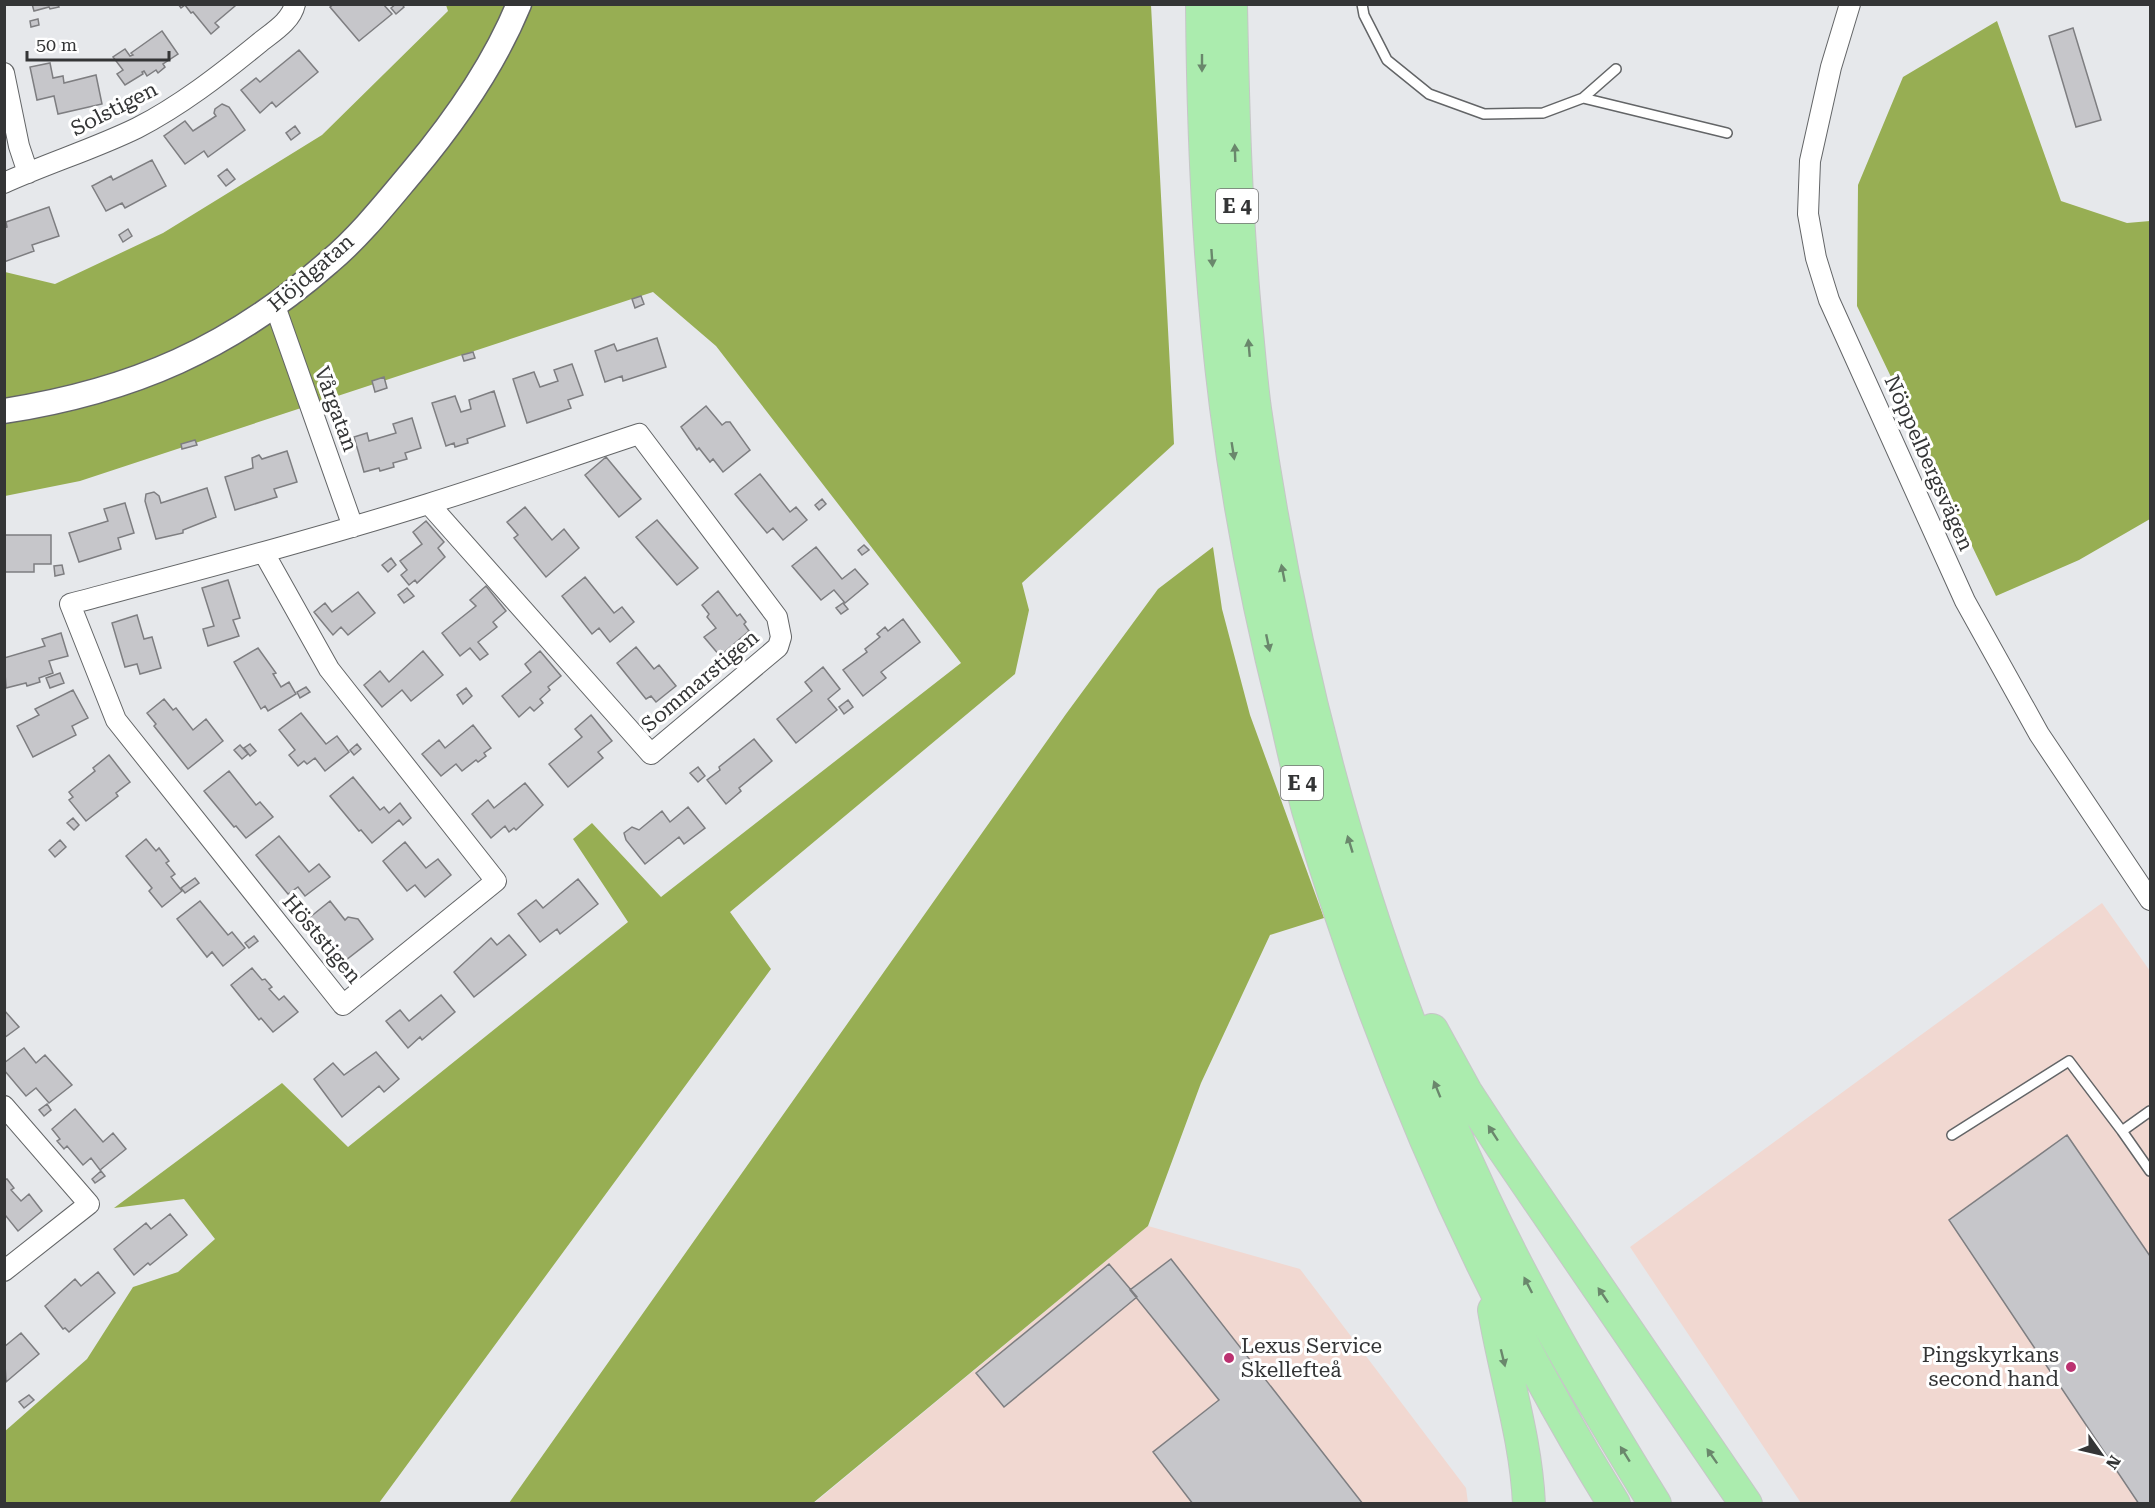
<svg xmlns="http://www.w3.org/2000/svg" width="2155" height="1508" font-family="'Roboto Serif',serif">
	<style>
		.commercial { fill: #f1d8d1 }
		.forest { fill: #97ae53 }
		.building { fill: #c6c6ca; stroke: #7e7e81; stroke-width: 1.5 }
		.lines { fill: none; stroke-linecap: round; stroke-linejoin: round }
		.service-casing { stroke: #636567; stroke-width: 12 }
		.minor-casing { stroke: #636567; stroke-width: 22 }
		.tertiary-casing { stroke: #636567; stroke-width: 27 }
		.trunk-casing { stroke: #c6c6c7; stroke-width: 34 }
		.service { stroke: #fff; stroke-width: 9 }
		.minor { stroke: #fff; stroke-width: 20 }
		.tertiary { stroke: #fff; stroke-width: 24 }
		.trunk { stroke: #abecae; stroke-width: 32 }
		.oneway { fill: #6a876c }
		.poi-dot { fill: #bb3271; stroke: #fff; stroke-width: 2 }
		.labels { text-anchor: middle; stroke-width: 6; stroke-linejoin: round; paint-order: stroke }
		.shield { fill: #fff; stroke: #717272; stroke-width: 1.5 }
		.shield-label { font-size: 20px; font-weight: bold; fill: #343536 }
		.street-label { font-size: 21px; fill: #343536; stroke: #fff }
		.poi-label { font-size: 21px; fill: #343536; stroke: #fff; text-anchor: start }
	</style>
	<rect width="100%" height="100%" fill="#e6e8eb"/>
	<path class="commercial" d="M 2102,903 L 2150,971 L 2150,1503 L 1801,1503 L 1630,1247 Z
		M 1148,1226 L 1300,1269 L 1466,1488 L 1468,1503 L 813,1504 Z"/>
	<path class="forest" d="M 446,5 L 1151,5 L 1174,444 L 1022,583 L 1029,610 L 1015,674 L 730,912 L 771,969 L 379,1503 L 5,1503 L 4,1432 L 87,1359 L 133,1287 L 178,1272 L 215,1239 L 184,1199 L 114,1208 L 282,1083 L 348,1147 L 628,922 L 573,839 L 592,823 L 661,897 L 961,663 L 716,346 L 653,292 L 80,481 L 5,496 L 5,272 L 55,284 L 163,233 L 322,135 L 448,11 Z
		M 1997,21 L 2061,201 L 2127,223 L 2150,221 L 2150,519 L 2079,560 L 1996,596 L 1857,306 L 1858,185 L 1903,77 Z
		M 1213,547 L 1222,609 L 1250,715 L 1324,918 L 1270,935 L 1201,1083 L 1148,1226 L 813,1503 L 509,1503 L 1066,714 L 1158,589 Z"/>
	<path class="building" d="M 32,4 L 60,4 L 58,5 L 59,7 L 50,9 L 49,7 L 34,11 Z
		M 178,4 L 233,4 L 235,6 L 215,23 L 219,27 L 211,34 L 193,12 L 191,13 L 185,5 L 181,8 Z
		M 334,4 L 383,4 L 392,14 L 359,41 L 330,7 Z
		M 396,4 L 402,4 L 404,7 L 396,14 L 391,8 Z
		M 38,19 L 39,25 L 31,27 L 30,21 Z
		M 2073,28 L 2101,120 L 2076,127 L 2049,36 Z
		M 162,31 L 178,54 L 163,64 L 165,67 L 158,73 L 156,70 L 147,76 L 144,71 L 142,72 L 143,74 L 125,85 L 117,74 L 123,70 L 113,57 L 125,49 L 130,56 L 133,55 L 131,53 Z
		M 299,50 L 318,72 L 276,107 L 272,102 L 260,113 L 241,90 L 256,78 L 260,82 Z
		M 50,63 L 53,78 L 63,76 L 64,83 L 96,75 L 102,104 L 58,114 L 54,96 L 37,100 L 30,67 Z
		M 222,104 L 229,107 L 245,130 L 208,157 L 204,151 L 185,164 L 164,136 L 185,121 L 193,131 L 216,116 L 214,113 L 215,109 Z
		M 295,126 L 300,133 L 291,140 L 286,133 Z
		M 152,160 L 166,186 L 125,208 L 122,203 L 106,211 L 92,186 L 111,176 L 113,180 Z
		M 227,169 L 235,179 L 226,186 L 218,176 Z
		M 49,207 L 59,236 L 32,245 L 34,251 L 4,262 L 4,228 L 7,227 L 6,222 Z
		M 128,229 L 132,236 L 123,242 L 119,235 Z
		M 641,296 L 644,304 L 635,308 L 632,299 Z
		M 657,338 L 666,367 L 623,381 L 622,376 L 605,382 L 595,351 L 614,344 L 617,351 Z
		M 473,352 L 475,358 L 464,361 L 462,355 Z
		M 572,364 L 583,395 L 568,400 L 571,408 L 527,423 L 513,379 L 534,372 L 540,387 L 558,381 L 554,370 Z
		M 384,377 L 387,388 L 375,392 L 372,381 Z
		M 494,391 L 505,426 L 467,439 L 468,443 L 455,447 L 454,443 L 446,446 L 432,403 L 455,396 L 461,412 L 471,409 L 469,400 Z
		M 706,406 L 722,425 L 726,422 L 730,422 L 750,450 L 723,472 L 713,459 L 710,462 L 699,448 L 697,450 L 681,427 Z
		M 412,418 L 421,448 L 405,453 L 407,459 L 393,463 L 394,467 L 380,471 L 379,468 L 364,472 L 354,437 L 367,433 L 369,441 L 396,433 L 393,424 Z
		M 195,440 L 197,445 L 182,449 L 181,444 Z
		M 287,451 L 297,482 L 274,489 L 277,497 L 235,510 L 225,477 L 253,468 L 252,458 L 259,455 L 262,459 Z
		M 606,457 L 641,499 L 619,517 L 585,475 Z
		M 760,474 L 790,512 L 796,507 L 807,520 L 783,540 L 773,528 L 767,533 L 735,494 Z
		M 207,488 L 216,517 L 183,530 L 183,533 L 156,539 L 145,501 L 146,494 L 154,492 L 159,496 L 161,503 Z
		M 822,499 L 826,504 L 819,510 L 815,505 Z
		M 125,503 L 134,533 L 118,538 L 121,549 L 79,562 L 69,533 L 108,521 L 104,509 Z
		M 525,507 L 552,540 L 564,529 L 579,548 L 546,577 L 514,538 L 518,535 L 507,522 Z
		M 657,520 L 698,568 L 677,585 L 636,537 Z
		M 426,521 L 444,542 L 438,548 L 445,557 L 417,583 L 415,580 L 409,585 L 401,575 L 407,570 L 400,561 L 422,544 L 413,532 Z
		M 4,535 L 51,535 L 51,564 L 34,564 L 34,572 L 4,572 Z
		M 864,545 L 869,550 L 862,555 L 858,550 Z
		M 816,547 L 842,579 L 855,569 L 868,584 L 845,603 L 834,590 L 821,600 L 792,566 Z
		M 391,558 L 396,565 L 388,572 L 382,565 Z
		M 62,565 L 64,574 L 55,576 L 54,566 Z
		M 585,577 L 614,613 L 622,607 L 634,622 L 610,642 L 599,628 L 592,634 L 562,596 Z
		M 228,580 L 240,618 L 233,620 L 239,636 L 208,646 L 203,629 L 214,626 L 202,588 Z
		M 486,586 L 506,611 L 493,622 L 497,627 L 478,642 L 488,654 L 480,660 L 470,648 L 460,656 L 442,633 L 476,606 L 470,600 Z
		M 407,588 L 414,596 L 404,603 L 398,595 Z
		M 718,591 L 737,616 L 740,614 L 746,622 L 744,624 L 749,631 L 720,656 L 704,637 L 716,628 L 707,617 L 709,614 L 702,605 Z
		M 358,592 L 375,613 L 348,635 L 341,627 L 333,635 L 314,612 L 325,603 L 332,612 Z
		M 843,603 L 848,609 L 841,614 L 836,608 Z
		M 137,615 L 144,639 L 152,637 L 161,668 L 140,674 L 137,664 L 125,667 L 112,623 Z
		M 903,619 L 920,642 L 881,672 L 886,678 L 863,696 L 843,670 L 867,652 L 865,649 L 880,637 L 877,634 L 885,627 L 888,631 Z
		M 61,633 L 68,656 L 49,661 L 53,673 L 39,678 L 40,682 L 27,686 L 26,683 L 6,688 L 4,658 L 45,646 L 42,639 Z
		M 636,647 L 654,669 L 659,665 L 676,686 L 656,702 L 651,696 L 646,699 L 617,663 Z
		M 258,648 L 276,673 L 273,674 L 281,687 L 289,682 L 296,694 L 268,711 L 265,706 L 261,709 L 234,662 Z
		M 423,651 L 443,675 L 411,701 L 402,690 L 382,707 L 364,685 L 380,671 L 389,682 Z
		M 540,651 L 561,676 L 548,687 L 550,690 L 540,699 L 543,703 L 534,711 L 530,707 L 519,717 L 502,696 L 531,672 L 525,664 Z
		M 823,667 L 840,689 L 828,699 L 837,710 L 796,743 L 777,719 L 812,691 L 805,682 Z
		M 60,673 L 64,683 L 50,688 L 46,678 Z
		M 306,687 L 310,692 L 300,698 L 297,692 Z
		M 466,688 L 472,696 L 463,704 L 457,695 Z
		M 73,690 L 88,718 L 72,726 L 76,735 L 33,757 L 17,726 L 39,715 L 35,709 Z
		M 164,699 L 173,710 L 176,708 L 193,730 L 206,719 L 223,741 L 188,769 L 154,726 L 156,724 L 147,713 Z
		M 848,700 L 853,707 L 844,714 L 839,707 Z
		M 301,713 L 326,744 L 337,736 L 349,752 L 325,771 L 315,758 L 307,764 L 304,761 L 298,766 L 289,755 L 295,750 L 279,730 Z
		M 591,715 L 612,741 L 598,752 L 603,758 L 568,787 L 549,764 L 582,737 L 575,729 Z
		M 473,725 L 491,748 L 484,753 L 486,756 L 478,762 L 476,760 L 462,771 L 456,764 L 441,776 L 422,754 L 439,740 L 445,748 Z
		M 754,739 L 772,761 L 739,788 L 741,791 L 726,804 L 707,780 L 720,770 L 719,767 Z
		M 250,744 L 256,751 L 250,756 L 244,748 Z
		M 357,744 L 361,749 L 354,755 L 350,750 Z
		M 240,745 L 248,754 L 242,759 L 234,750 Z
		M 109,755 L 130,782 L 116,793 L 118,796 L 86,821 L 69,800 L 73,797 L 69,792 L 95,771 L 93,768 Z
		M 698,767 L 705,776 L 698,782 L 690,773 Z
		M 229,771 L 256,805 L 260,802 L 273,817 L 246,838 L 236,826 L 234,827 L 204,791 Z
		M 353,777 L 380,810 L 384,807 L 389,813 L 400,803 L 411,818 L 403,825 L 399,820 L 372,843 L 361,830 L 359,831 L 330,796 Z
		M 525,783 L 543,805 L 516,830 L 514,828 L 509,832 L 505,826 L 491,838 L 472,814 L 488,800 L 494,808 Z
		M 688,807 L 705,828 L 684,844 L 679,837 L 645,864 L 626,840 L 624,833 L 632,827 L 639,830 L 662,811 L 670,822 Z
		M 73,818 L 79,825 L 74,830 L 67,823 Z
		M 279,836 L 309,872 L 319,864 L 330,877 L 305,896 L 298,887 L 288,894 L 256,855 Z
		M 146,839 L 156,851 L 159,848 L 169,861 L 166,863 L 175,874 L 171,877 L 182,891 L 162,907 L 149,891 L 152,888 L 126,856 Z
		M 60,840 L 66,847 L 55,857 L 49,850 Z
		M 405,842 L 426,868 L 438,859 L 451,875 L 425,897 L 415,885 L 407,891 L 383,861 Z
		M 195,878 L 199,883 L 185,893 L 181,888 Z
		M 578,879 L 598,904 L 560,934 L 557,929 L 540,942 L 518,914 L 536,900 L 543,908 Z
		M 200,901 L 228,935 L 232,932 L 245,948 L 223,966 L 212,952 L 207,957 L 177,919 Z
		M 330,901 L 345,920 L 348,917 L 358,919 L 373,939 L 346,960 L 309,918 Z
		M 509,935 L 526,955 L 474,997 L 454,972 L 491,938 L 497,945 Z
		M 254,936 L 258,941 L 249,948 L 245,943 Z
		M 252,968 L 262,980 L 265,979 L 272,987 L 269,989 L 279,1000 L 284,996 L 298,1012 L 273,1032 L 261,1018 L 259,1020 L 231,985 Z
		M 441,995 L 455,1012 L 422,1040 L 420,1037 L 408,1048 L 386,1021 L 400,1010 L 409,1021 Z
		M 4,1010 L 19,1027 L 4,1038 Z
		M 24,1048 L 36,1063 L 45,1055 L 72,1085 L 49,1103 L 36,1088 L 26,1096 L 4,1070 L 4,1063 Z
		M 376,1052 L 399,1079 L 384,1092 L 379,1086 L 342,1117 L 314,1079 L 333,1063 L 344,1075 Z
		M 47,1104 L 51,1110 L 44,1116 L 39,1110 Z
		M 75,1109 L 103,1142 L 113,1133 L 126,1149 L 100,1170 L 91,1158 L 83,1165 L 67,1146 L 64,1149 L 57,1141 L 60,1139 L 52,1129 Z
		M 2067,1135 L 2150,1256 L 2150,1504 L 2139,1504 L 1949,1220 Z
		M 101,1171 L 105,1176 L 95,1183 L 92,1179 Z
		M 7,1179 L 14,1188 L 11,1190 L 21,1201 L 29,1194 L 42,1211 L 18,1231 L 6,1216 L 4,1218 L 4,1180 Z
		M 170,1214 L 187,1235 L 150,1265 L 148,1263 L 134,1275 L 114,1249 L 146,1223 L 151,1229 Z
		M 1171,1259 L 1363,1504 L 1193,1504 L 1153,1452 L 1219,1400 L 1130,1290 Z
		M 1109,1264 L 1137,1297 L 1004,1407 L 976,1373 Z
		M 98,1272 L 115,1293 L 69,1332 L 65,1328 L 63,1329 L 45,1306 L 75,1279 L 81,1286 Z
		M 21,1333 L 39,1354 L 6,1382 L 4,1347 Z
		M 29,1395 L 34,1400 L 24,1408 L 19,1402 Z"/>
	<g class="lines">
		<g class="service-casing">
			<path id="service" d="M 1362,4 L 1364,15 L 1387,60 L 1429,94 L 1484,114 L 1543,113 L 1583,98 L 1727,133
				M 1583,98 L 1616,69
				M 2150,1111 L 2122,1131 L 2150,1171
				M 1952,1135 L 2069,1061 L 2122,1131"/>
		</g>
		<g class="minor-casing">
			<path id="minor" d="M 1850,4 L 1831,67 L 1810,161 L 1808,214 L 1816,258 L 1829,300 L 1965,601 L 2039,734 L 2150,900
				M 4,73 L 19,146 L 28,173
				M 4,183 C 48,163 94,149 137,128 C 180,106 220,75 258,44 C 271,33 291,22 295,4
				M 275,306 L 353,527
				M 264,553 L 329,669 L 496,881 L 343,1005 L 116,720 L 70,604 C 190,572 310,541 428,504 C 499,482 569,457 639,434 L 777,617 L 781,637 L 778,647 L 651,754 L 429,504
				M 4,1106 L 89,1204 L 4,1271"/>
		</g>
		<g class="tertiary-casing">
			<path id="tertiary" d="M 4,411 C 133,391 231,348 329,262 C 360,236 386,203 412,172 C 454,122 494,65 519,4"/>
		</g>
		<g class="trunk-casing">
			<path id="trunk" d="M 1202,4 C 1203,139 1209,274 1226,407 C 1239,509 1259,611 1284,710 C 1292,744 1299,777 1308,810 C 1380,1054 1480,1287 1614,1504
				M 1231,4 C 1233,111 1236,216 1246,322 C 1249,351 1251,380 1255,409 C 1294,681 1367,950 1484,1199 C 1534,1305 1594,1405 1655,1504
				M 1432,1030 L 1466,1092 L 1502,1147 L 1746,1504
				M 1494,1310 C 1505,1375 1526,1438 1529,1504"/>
		</g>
		<use href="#service" class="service"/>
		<use href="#minor" class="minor"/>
		<use href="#tertiary" class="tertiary"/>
		<use href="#trunk" class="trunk"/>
	</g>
	<defs><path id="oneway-solid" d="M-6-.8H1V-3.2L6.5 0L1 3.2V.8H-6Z" transform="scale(1.5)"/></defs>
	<g class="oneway">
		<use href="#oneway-solid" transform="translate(1202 63) rotate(90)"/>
		<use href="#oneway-solid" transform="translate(1235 153) rotate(-92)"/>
		<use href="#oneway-solid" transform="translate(1212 258) rotate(86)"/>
		<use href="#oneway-solid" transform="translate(1249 348) rotate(-95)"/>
		<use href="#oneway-solid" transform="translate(1233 451) rotate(81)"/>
		<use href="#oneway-solid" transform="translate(1283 573) rotate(-101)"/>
		<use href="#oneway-solid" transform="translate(1268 643) rotate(78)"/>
		<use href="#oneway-solid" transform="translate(1350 844) rotate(-107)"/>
		<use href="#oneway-solid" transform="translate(1437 1089) rotate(-112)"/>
		<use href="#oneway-solid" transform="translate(1493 1133) rotate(-123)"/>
		<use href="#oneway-solid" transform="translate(1528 1285) rotate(-117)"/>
		<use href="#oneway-solid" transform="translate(1603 1295) rotate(-124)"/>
		<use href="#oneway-solid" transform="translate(1503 1358) rotate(76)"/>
		<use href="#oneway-solid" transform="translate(1625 1454) rotate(-122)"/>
		<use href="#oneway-solid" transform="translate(1712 1456) rotate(-125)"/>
	</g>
	<g class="poi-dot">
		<circle cx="1229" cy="1358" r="6"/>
		<circle cx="2071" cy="1367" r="6"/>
	</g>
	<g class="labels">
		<g class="shield">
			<rect x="1216" y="189" width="42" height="34" rx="4.5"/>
			<rect x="1281" y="766" width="42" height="34" rx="4.5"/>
		</g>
		<g class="shield-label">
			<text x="1237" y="213">E 4</text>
			<text x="1302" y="790">E 4</text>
		</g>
		<g class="street-label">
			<text transform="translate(114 109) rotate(-27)" y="7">Solstigen</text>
			<text transform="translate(311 273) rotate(-41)" y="7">Höjdgatan</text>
			<text transform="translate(336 409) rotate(70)" y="7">Vårgatan</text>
			<text transform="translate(1929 463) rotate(66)" y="7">Nöppelbergsvägen</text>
			<text transform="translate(700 681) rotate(-40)" y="7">Sommarstigen</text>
			<text transform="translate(322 939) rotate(50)" y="7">Höststigen</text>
		</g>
		<g class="poi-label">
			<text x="1241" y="1353">Lexus Service<tspan x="1241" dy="24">Skellefteå</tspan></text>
			<text x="2059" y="1362" text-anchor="end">Pingskyrkans<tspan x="2059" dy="24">second hand</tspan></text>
		</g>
	</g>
	<rect width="2155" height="1508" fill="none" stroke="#343536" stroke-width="12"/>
	<g transform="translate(2101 1454) rotate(124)" stroke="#ffffff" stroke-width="4.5" paint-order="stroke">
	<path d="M0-4.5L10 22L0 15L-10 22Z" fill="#343536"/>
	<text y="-9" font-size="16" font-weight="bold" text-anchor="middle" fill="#343536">N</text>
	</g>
	<path d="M27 51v9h142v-9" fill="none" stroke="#343536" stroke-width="3"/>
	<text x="36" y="51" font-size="18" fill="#343536" stroke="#ffffff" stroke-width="4.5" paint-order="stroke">50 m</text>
</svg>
